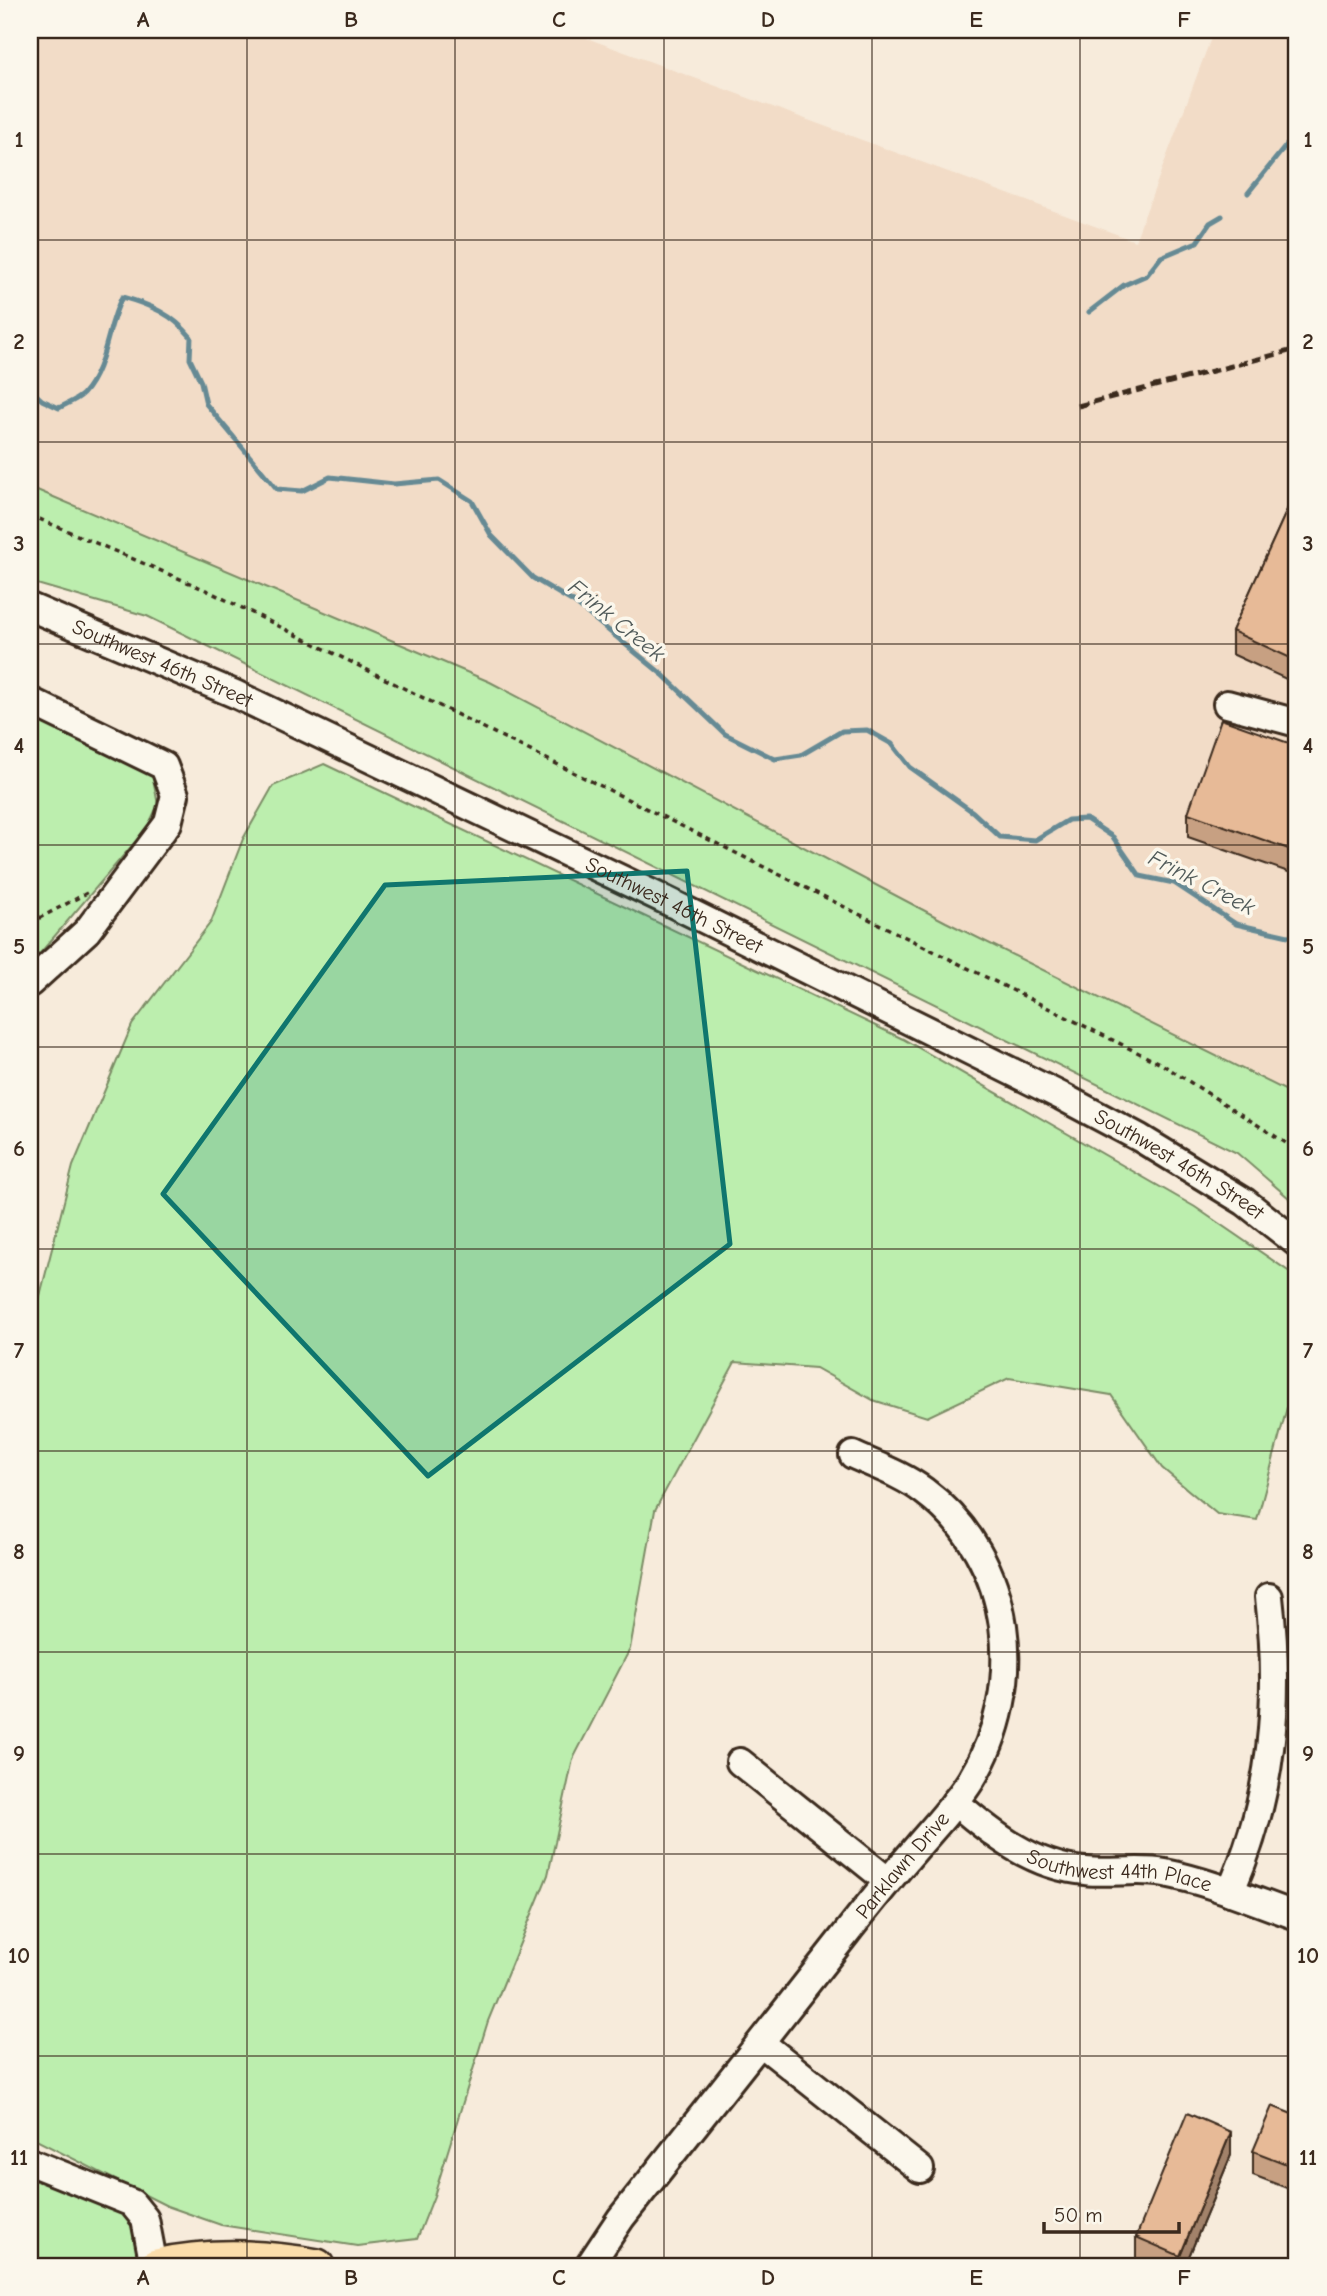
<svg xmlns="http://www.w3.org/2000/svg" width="1327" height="2296" font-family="'Comic Neue',sans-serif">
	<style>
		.built { fill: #f2dcc7 }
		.green { fill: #bceeae; stroke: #7c8c66; stroke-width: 2 }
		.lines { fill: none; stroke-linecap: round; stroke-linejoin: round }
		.stream { stroke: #668a94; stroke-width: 5 }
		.minor-casing { stroke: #3b2a1e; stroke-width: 32 }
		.major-casing { stroke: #3b2a1e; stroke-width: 38 }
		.path { stroke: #3b2a1e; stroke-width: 3.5; stroke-dasharray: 5 5; stroke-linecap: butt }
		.minor { stroke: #fbf7ec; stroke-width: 26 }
		.major { stroke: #fbddab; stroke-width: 33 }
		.rail { stroke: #3b2a1e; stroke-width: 5; stroke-dasharray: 10 5; stroke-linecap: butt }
		.wall { fill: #c7a082; stroke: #3b2a1e; stroke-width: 2 }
		.shaded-wall { fill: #a2826a; stroke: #3b2a1e; stroke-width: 2 }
		.building { fill: #e7ba97; stroke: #3b2a1e; stroke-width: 2 }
		.marked { fill: #0f766e; fill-opacity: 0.2; stroke: #0f766e; stroke-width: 5; stroke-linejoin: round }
		.grid { fill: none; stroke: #3b2a1e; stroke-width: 2; stroke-opacity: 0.55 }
		.labels { text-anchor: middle; stroke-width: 7; stroke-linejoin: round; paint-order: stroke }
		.street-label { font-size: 21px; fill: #3b2a1e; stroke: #fbf7ec }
		.water-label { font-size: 23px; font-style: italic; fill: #505a59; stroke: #fbf7ec }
		.neatline { fill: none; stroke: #3b2a1e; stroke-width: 2.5 }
		.grid-label { font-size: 23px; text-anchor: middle; font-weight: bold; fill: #3b2a1e }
	</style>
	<rect width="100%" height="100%" fill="#f7ebdb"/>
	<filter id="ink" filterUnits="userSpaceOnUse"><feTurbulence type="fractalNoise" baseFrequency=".0143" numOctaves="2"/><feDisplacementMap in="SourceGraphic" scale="14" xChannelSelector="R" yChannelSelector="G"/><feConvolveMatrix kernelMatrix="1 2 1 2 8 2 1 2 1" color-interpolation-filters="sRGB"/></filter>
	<g filter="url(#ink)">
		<path class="built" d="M 30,30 L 565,30 L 1135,241 L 1214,30 L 1297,30 L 1297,1096 L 946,922 L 490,682 L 30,487 Z"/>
		<path class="green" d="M 30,487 L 490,682 L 946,922 L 1297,1096 L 1297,1205 L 1237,1153 L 147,616 L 30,582 Z
			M 30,711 L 152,773 L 158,805 L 147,828 L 30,965 Z
			M 324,764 L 903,1039 L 1195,1207 L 1297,1277 L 1297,1370 L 1257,1520 L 1217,1514 L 1162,1468 L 1111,1395 L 1009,1378 L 927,1417 L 873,1400 L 816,1368 L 735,1362 L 655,1510 L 630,1649 L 573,1759 L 548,1875 L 488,2021 L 434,2196 L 417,2239 L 357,2246 L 221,2225 L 167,2206 L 30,2137 L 30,1335 L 73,1166 L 132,1025 L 211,922 L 243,839 L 273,786 Z
			M 30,2162 L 132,2203 L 154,2266 L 30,2266 Z"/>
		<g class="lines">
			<path class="stream" d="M 1248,193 L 1297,132
				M 1089,312 L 1124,285 L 1147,275 L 1161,257 L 1197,242 L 1210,223 L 1222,216
				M 30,389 L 42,400 L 59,408 C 66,404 77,400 83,394 C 107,367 106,328 122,297 C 151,305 172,314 191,337 L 190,359 L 201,382 L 206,404 L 277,489 L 302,491 L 330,477 L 394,484 L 439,480 L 472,501 L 491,535 L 533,578 L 575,603 L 663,675 L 725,734 L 775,759 L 801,755 L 842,731 L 867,730 L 892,744 L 910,767 L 973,812 L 1000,837 L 1035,840 L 1068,820 L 1086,819 L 1113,837 L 1140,876 L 1174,883 L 1236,924 L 1297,938"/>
			<g class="minor-casing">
				<g id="minor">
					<path id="s1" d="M 30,607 L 235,694 L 663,899 L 1061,1096 L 1140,1138 L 1245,1202 L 1297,1243"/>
					<path d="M 30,701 L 164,766 L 175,795 L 168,823 L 87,931 L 30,983"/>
					<path d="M 1227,704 L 1297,723"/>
					<path d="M 740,1762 L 888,1881"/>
					<path id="s2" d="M 955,1802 C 992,1834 1033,1867 1085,1871 C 1111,1874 1139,1868 1165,1873 C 1211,1882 1254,1901 1297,1916"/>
					<path d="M 1230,1892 C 1273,1797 1281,1700 1269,1597"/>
					<path d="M 761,2043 L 920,2169"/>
					<path d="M 30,2162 L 132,2203 L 145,2219 L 154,2266"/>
					<path id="s3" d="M 589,2266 L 621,2218 C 695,2125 768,2033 841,1940 C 866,1908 891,1877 918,1846 C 936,1825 956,1804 971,1780 C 1028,1687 1015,1558 924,1491 C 903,1475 877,1466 853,1455"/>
				</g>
			</g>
			<g class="major-casing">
				<path id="major" d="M 156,2266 C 209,2254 263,2256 317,2266"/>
			</g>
			<path class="path" d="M 30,515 L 206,590 L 1163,1065 L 1297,1150
				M 30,923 L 87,893"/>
			<use href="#minor" class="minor"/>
			<use href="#major" class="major"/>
			<path class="rail" d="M 1078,406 L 1297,349"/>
		</g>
		<path class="wall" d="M 1297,488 L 1297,684 L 1232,654 L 1232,631 Z
			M 1297,746 L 1297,875 L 1188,837 L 1188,813 Z
			M 1297,2116 L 1297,2192 L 1253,2175 L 1253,2151 Z
			M 1231,2155 L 1185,2266 L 1149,2266 L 1136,2261 L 1136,2237 Z"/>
		<path class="shaded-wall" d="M 1231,2132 L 1231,2155 L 1185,2266 L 1180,2266 L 1180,2256 Z"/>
		<path class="building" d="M 1297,488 L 1297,661 L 1232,631 Z
			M 1221,719 L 1297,746 L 1297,852 L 1188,813 Z
			M 1272,2106 L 1297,2116 L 1297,2168 L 1253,2151 Z
			M 1187,2113 L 1231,2132 L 1180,2256 L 1136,2237 Z"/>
	</g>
	<path class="marked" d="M 687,871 L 730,1244 L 428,1476 L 163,1194 L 385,885 Z"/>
	<path class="grid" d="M 247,30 L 247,2266M 455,30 L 455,2266M 664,30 L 664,2266M 872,30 L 872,2266M 1080,30 L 1080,2266M 30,240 L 1297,240M 30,442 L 1297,442M 30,644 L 1297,644M 30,845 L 1297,845M 30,1047 L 1297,1047M 30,1249 L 1297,1249M 30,1451 L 1297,1451M 30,1652 L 1297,1652M 30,1854 L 1297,1854M 30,2056 L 1297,2056"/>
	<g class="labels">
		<g class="street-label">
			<text dy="7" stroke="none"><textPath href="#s1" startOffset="144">Southwest 46th Street</textPath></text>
			<text dy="7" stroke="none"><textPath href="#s1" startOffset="710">Southwest 46th Street</textPath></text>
			<text dy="7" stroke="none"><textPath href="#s1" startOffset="1278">Southwest 46th Street</textPath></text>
			<text dy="7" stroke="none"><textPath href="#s3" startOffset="509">Parklawn Drive</textPath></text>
			<text dy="7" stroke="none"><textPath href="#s2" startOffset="184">Southwest 44th Place</textPath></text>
		</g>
		<g class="water-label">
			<text transform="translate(617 620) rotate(39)" y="8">Frink Creek</text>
			<text transform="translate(1202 882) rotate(27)" y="8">Frink Creek</text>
		</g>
	</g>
	<rect width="1327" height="2296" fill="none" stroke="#fbf7ec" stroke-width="77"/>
	<path d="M1044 2222v10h135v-10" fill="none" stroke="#3b2a1e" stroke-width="3.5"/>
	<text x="1054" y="2222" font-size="21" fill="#3b2a1e" stroke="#fbf7ec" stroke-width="5" paint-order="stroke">50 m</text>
	<rect x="38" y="38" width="1250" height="2220" class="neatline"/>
	<g class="grid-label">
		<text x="143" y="27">A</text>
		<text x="351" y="27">B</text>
		<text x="559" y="27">C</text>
		<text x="768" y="27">D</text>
		<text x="976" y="27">E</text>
		<text x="1184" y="27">F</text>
		<text x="19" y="147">1</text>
		<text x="1308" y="147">1</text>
		<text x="19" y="349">2</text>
		<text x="1308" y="349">2</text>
		<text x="19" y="551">3</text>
		<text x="1308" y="551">3</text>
		<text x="19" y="753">4</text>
		<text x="1308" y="753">4</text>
		<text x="19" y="954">5</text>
		<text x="1308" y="954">5</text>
		<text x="19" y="1156">6</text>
		<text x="1308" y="1156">6</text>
		<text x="19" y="1358">7</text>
		<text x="1308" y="1358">7</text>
		<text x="19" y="1559">8</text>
		<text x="1308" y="1559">8</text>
		<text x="19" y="1761">9</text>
		<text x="1308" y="1761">9</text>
		<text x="19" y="1963">10</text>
		<text x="1308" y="1963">10</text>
		<text x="19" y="2165">11</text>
		<text x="1308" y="2165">11</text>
		<text x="143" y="2285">A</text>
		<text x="351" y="2285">B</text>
		<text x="559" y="2285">C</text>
		<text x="768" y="2285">D</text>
		<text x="976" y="2285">E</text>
		<text x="1184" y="2285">F</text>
	</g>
</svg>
